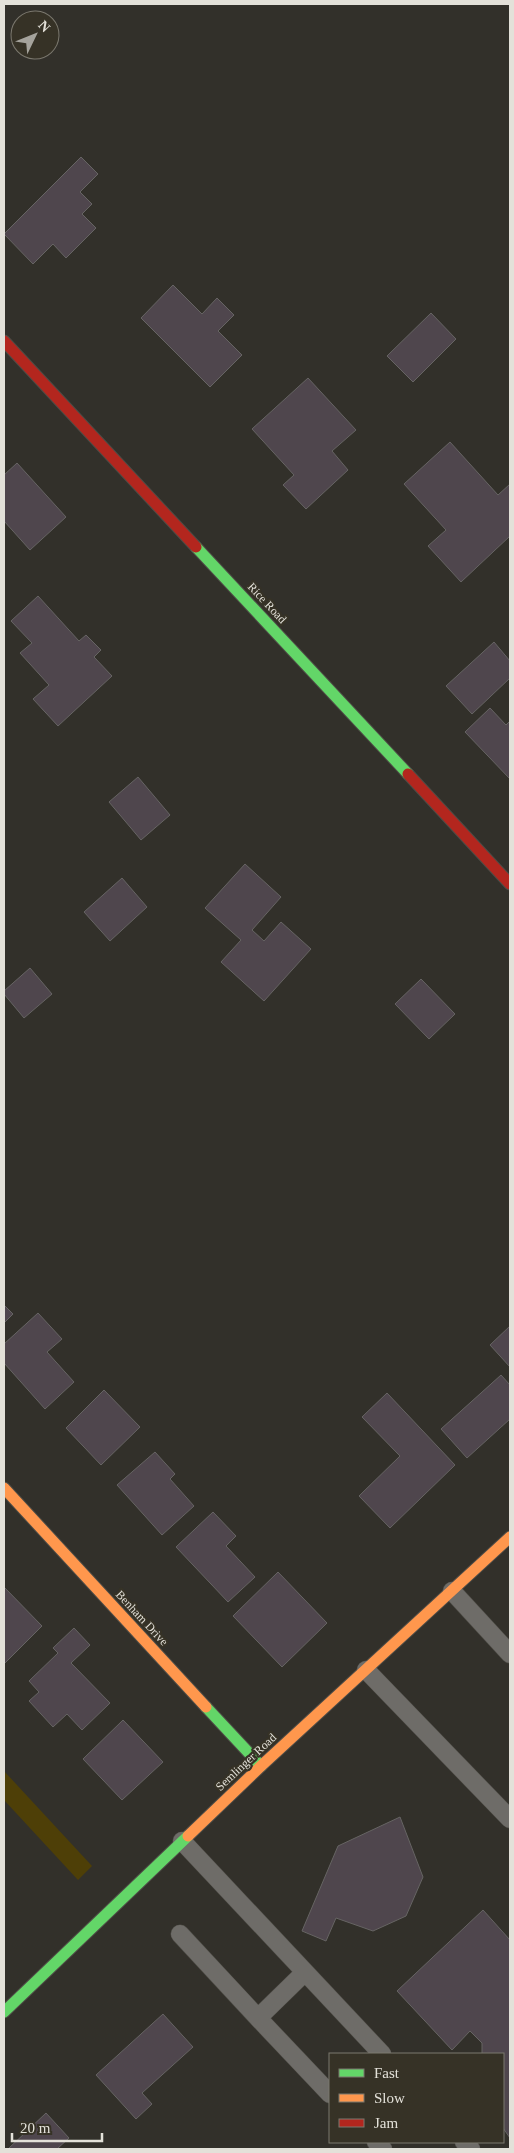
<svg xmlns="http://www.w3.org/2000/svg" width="514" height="2153" font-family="Georgia,serif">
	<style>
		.green { fill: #4e3f07 }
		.building { fill: #4f464d; stroke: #666463 }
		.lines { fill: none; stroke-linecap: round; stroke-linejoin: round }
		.lane-casing { stroke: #4e4c46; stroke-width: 19 }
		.fast-casing { stroke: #4e4c46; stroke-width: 13 }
		.slow-casing { stroke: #4e4c46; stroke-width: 13 }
		.jam-casing { stroke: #4e4c46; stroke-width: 13 }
		.lane { stroke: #6e6c68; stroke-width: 18 }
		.fast { stroke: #63d668; stroke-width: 11 }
		.slow { stroke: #ff974d; stroke-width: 11 }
		.jam { stroke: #b3261e; stroke-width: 11 }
		.labels { text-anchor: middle; stroke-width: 4.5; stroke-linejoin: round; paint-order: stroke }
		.street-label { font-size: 12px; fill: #e3e1d9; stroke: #363226 }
	</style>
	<rect width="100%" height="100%" fill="#32302a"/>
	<path class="green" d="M 4,1771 L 92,1866 L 78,1880 L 4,1800 Z"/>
	<path class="building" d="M 81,157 L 98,174 L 80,192 L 92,204 L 82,214 L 96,228 L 66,258 L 53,244 L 33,264 L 4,234 Z
		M 173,285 L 202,314 L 217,298 L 234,315 L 218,331 L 242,355 L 210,387 L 141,318 Z
		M 431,313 L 456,339 L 413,382 L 387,356 Z
		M 308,378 L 356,430 L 332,451 L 348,470 L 306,509 L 283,485 L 294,475 L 252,429 Z
		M 450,442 L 498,495 L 510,484 L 510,536 L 461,582 L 428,546 L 446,530 L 404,484 Z
		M 17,463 L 66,517 L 30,550 L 4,521 L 4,475 Z
		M 38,596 L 79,641 L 86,635 L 101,650 L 94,657 L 112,676 L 58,726 L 33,699 L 49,685 L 20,653 L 32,643 L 11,621 Z
		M 494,642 L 510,661 L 510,678 L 472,714 L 446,686 Z
		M 490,708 L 506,725 L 510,721 L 510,779 L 465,732 Z
		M 138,777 L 170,815 L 141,840 L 109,802 Z
		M 245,864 L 281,897 L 252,930 L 264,941 L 281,922 L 311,949 L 264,1001 L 221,962 L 241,940 L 205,908 Z
		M 122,878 L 147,907 L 110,941 L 84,912 Z
		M 30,968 L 52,994 L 24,1018 L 4,994 L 4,991 Z
		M 421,979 L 455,1014 L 429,1039 L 395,1004 Z
		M 4,1305 L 13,1314 L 4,1323 Z
		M 38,1313 L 62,1339 L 47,1352 L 74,1382 L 45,1409 L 4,1363 L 4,1344 Z
		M 510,1326 L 510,1367 L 490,1345 Z
		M 501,1375 L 510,1385 L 510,1419 L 467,1458 L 441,1429 Z
		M 104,1390 L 140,1427 L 101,1465 L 66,1428 Z
		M 387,1393 L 455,1465 L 390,1528 L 359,1496 L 400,1456 L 362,1417 Z
		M 155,1452 L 175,1474 L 170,1479 L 194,1506 L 162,1535 L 117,1485 Z
		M 213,1512 L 236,1536 L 226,1546 L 255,1577 L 228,1602 L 176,1547 Z
		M 278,1572 L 327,1623 L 282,1667 L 233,1616 Z
		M 4,1587 L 42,1626 L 4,1664 Z
		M 74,1628 L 90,1645 L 71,1663 L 110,1703 L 82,1730 L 67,1714 L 53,1727 L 29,1701 L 39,1692 L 29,1681 L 58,1653 L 53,1648 Z
		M 123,1720 L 163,1762 L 122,1800 L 83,1759 Z
		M 400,1817 L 423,1877 L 406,1916 L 373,1931 L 336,1918 L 326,1941 L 302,1931 L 338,1846 Z
		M 483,1910 L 510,1940 L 510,2138 L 503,2128 L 503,2054 L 482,2054 L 482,2043 L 470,2031 L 452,2050 L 397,1991 Z
		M 163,2014 L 193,2047 L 142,2093 L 152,2104 L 136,2119 L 96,2075 Z
		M 46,2113 L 69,2138 L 57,2149 L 8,2149 Z"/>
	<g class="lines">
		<g class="lane-casing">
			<path id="lane" d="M 452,1591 L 510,1654
				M 366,1670 L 510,1819
				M 182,1841 L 382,2054
				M 180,1934 L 258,2018
				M 305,1972 L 258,2018 L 330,2094
				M 376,2142 L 383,2149
				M 464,2142 L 471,2149"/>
		</g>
		<g class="fast-casing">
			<path id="fast" d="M 196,547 L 408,774
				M 206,1707 L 261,1766
				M 4,2012 L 188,1836"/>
		</g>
		<g class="slow-casing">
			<path id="slow" d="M 4,1488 L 206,1707
				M 188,1836 L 261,1766 L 510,1537"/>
		</g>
		<g class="jam-casing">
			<path id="jam" d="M 4,341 L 196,547
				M 408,774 L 510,884"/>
		</g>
		<use href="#lane" class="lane"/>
		<use href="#fast" class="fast"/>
		<use href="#slow" class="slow"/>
		<use href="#jam" class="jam"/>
	</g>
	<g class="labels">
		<g class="street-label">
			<text transform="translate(267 603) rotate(47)" y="4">Rice Road</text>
			<text transform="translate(142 1618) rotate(47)" y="4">Benham Drive</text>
			<text transform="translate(246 1762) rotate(-43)" y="4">Semlinger Road</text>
		</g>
	</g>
	<rect width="514" height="2153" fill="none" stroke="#e3e1d9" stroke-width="10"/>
	<rect x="329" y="2053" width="175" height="90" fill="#363226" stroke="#7b786e"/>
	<rect x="339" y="2069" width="25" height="8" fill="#63d668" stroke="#7b786e"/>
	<text x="374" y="2078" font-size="15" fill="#e3e1d9">Fast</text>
	<rect x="339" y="2094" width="25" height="8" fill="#ff974d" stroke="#7b786e"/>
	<text x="374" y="2103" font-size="15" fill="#e3e1d9">Slow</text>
	<rect x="339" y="2119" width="25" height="8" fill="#b3261e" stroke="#7b786e"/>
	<text x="374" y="2128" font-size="15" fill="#e3e1d9">Jam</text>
	<g transform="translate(35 35) rotate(47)"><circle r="24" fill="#363226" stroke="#7b786e"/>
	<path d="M0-4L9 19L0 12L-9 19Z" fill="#a5a39c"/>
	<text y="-8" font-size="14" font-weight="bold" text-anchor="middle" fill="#e3e1d9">N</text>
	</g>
	<path d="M12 2133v8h90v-8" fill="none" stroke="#e3e1d9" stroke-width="2.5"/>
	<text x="20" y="2133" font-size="15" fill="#e3e1d9" stroke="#363226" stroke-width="4" paint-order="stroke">20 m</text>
</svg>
